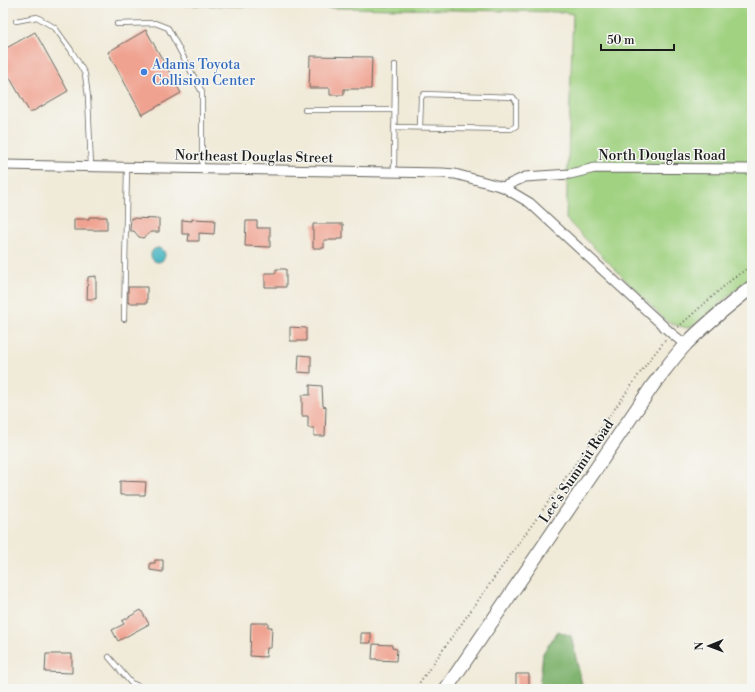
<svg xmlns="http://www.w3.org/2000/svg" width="755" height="692" font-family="'Libre Bodoni',serif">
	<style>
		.green { fill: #a0d281; stroke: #5e774e }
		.forest { fill: #80b46f; stroke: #4e6846 }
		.water { fill: #47b5c1; stroke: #32686e }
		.building { fill: #f0a290 }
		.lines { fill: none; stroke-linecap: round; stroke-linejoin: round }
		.lane-casing { stroke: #66645e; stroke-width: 6 }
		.street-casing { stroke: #66645e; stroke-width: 11 }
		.secondary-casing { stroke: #66645e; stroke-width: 15 }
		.path { stroke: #66645e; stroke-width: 2; stroke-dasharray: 1 3; stroke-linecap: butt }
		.lane { stroke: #fff; stroke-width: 4.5 }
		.street { stroke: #fff; stroke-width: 9 }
		.secondary { stroke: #fff; stroke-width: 13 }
		.shop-dot { fill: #3f7fe0; stroke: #f6f6f2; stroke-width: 1.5 }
		.labels { text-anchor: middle; stroke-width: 3; stroke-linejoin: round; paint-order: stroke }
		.shop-label { font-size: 14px; fill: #366cbe; stroke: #f6f6f2; text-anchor: start }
		.street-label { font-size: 14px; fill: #1c1c1c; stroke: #f6f6f2 }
	</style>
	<rect width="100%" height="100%" fill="#f6f6f2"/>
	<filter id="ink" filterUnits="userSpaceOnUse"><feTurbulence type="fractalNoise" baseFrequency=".025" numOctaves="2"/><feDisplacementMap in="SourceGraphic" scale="8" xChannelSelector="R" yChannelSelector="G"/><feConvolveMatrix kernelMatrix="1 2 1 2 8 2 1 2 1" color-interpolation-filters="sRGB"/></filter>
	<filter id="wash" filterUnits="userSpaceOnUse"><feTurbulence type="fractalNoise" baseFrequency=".012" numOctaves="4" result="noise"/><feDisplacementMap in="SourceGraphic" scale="16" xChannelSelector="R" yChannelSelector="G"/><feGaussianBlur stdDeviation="0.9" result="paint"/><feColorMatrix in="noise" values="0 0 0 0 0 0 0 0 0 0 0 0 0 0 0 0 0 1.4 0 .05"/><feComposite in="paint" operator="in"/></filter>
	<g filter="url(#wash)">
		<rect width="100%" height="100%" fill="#f0ead8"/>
		<path class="green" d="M 72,3 L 752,3 L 752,275 L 698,323 L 687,328 L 672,324 L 663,318 L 566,219 L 573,14 L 561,12 Z"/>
		<path class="forest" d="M 558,631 L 571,636 L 583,689 L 539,689 L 543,653 Z"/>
		<path class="water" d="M151 255a7 7 0 1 1 14 0a7 7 0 1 1-14 0Z"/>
		<g id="blocks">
			<path class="building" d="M 146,30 L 181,93 L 142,115 L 108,52 Z
				M 35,32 L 68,91 L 30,113 L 3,66 L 3,50 Z
				M 310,56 L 372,57 L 371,89 L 344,89 L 344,95 L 330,95 L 330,88 L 309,88 Z
				M 89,217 L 107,217 L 107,230 L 74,230 L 74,219 L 89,219 Z
				M 131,218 L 159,219 L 159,232 L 151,232 L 143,238 L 139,237 L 134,231 L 130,231 Z
				M 192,219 L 215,220 L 214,234 L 199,233 L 199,241 L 188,241 L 189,234 L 182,234 L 182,220 L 192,221 Z
				M 246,221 L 257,221 L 257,228 L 270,228 L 270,247 L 245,246 Z
				M 313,224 L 343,224 L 343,239 L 337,239 L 337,240 L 324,240 L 324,248 L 313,248 Z
				M 276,269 L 286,269 L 286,287 L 265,287 L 265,273 L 276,273 Z
				M 96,276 L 96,299 L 87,299 L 88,277 Z
				M 128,287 L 147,287 L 147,303 L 128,303 Z
				M 290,327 L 306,328 L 306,341 L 290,341 Z
				M 299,355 L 311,356 L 311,373 L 298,372 Z
				M 310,385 L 322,386 L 323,406 L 326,407 L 325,436 L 314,436 L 314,428 L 308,428 L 308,416 L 302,416 L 302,395 L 310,395 Z
				M 120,481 L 146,482 L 145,495 L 120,495 Z
				M 155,560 L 163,560 L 163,572 L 150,570 L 150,563 L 155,563 Z
				M 141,610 L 149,624 L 118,641 L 112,630 L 124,624 L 122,621 Z
				M 251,623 L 268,623 L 268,627 L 272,627 L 271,648 L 267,648 L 266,657 L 250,656 Z
				M 361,633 L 371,633 L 371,643 L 361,643 Z
				M 373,644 L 392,645 L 392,648 L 397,649 L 396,661 L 377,660 L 377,659 L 372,659 Z
				M 46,654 L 72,654 L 72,673 L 45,672 Z
				M 516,674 L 529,674 L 529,689 L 516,689 Z"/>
		</g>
	</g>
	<g filter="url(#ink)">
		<use href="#blocks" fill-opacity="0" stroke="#66645e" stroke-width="1"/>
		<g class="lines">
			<g class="lane-casing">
				<path id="lane" d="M 16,21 L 37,17 L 55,28 L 71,50 L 85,74 L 88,97 L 91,167
					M 117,24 L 155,23 L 168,28 L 202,92 L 202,169
					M 305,110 L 394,110
					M 394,127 L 511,129 L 516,126 L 516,101 L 513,97 L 424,94 L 421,98 L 420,127
					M 394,172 L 395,65
					M 124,319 L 127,167
					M 109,657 L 131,683 L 146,689"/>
			</g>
			<g class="street-casing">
				<path id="street" d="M 3,165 L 442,173 L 455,174 L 503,187 L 530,203 L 671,333 L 686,345
					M 503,187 L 525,177 L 570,174 L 595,168 L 752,169"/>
			</g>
			<g class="secondary-casing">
				<path id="secondary" d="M 446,689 L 653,385 C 664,371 674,357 686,344 C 707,323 729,305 752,287"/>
			</g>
			<path class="path" d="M 678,327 L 731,280 L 752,265
				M 415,689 L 648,362 L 666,339"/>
			<use href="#lane" class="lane"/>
			<use href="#street" class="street"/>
			<use href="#secondary" class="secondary"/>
		</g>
	</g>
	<circle class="shop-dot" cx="144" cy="72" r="4"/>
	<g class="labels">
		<g class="shop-label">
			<text x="152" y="69">Adams Toyota<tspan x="152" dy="16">Collision Center</tspan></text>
		</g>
		<g class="street-label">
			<text x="662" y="160">North Douglas Road</text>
			<text transform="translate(254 156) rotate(1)" y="5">Northeast Douglas Street</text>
			<text transform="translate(576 471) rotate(-56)" y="5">Lee's Summit Road</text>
		</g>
	</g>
	<rect width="755" height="692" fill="none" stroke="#f6f6f2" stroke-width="16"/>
	<g transform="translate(709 646) rotate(269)" stroke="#f6f6f2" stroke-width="3" paint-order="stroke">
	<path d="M0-3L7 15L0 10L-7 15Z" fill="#1c1c1c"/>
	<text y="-6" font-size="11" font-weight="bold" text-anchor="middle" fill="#1c1c1c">N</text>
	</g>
	<path d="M601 44v6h73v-6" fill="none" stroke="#1c1c1c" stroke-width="2"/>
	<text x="607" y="44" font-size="12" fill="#1c1c1c" stroke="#f6f6f2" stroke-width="3" paint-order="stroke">50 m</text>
</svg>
